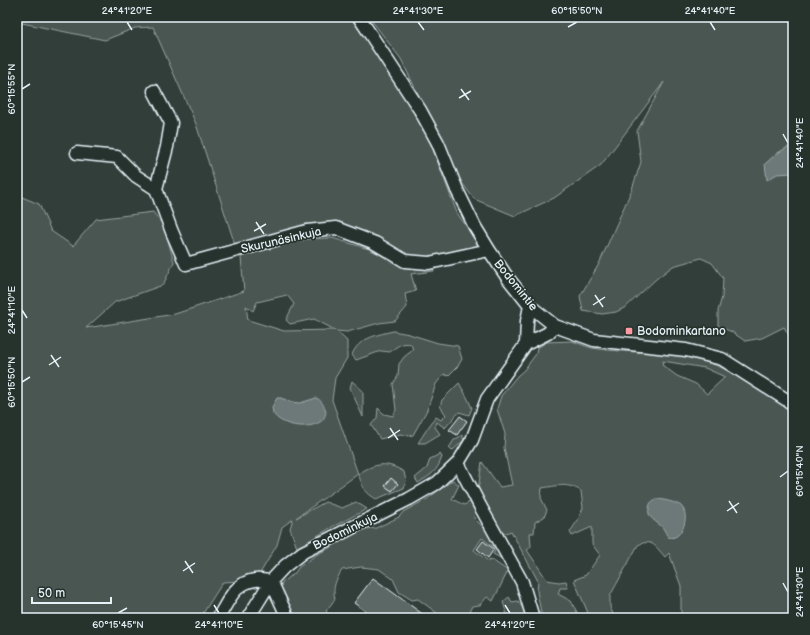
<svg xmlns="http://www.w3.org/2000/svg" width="810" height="635" font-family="'Balsamiq Sans',sans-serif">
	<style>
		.green { fill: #495651; stroke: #98a4a4; fill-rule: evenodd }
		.water { fill: #6d7978; stroke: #9ea9ab }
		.building { fill: #5c6865; stroke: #e8f1f8 }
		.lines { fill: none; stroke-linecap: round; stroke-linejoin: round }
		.minor-casing { stroke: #e8f1f8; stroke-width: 15 }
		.minor { stroke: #26332d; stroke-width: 12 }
		.ticks { fill: none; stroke: #e8f1f8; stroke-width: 1.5 }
		.poi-dot { fill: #ff9aa2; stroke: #26332d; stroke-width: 1.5 }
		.labels { text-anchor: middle; stroke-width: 3.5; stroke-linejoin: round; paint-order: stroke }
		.street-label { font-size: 12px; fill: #e8f1f8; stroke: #26332d }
		.poi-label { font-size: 12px; fill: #e8f1f8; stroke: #26332d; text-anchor: start }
		.neatline { fill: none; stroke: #e8f1f8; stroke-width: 1.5 }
		.ticks-label { font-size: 10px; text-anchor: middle; fill: #e8f1f8 }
	</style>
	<rect width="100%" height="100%" fill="#323e39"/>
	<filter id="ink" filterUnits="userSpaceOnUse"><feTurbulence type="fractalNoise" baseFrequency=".025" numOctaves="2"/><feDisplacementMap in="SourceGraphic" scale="8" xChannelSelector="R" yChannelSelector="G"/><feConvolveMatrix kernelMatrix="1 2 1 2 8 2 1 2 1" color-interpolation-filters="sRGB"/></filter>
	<g filter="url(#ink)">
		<path class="green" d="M 17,17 L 350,17 L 388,72 L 427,134 L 457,213 L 481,248 L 430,258 L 404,254 L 340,225 L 236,248 L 196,124 L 153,27 L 135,28 L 105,40 L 17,22 Z
			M 369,17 L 793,17 L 793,342 L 784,327 L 762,338 L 745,341 L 732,332 L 718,326 L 718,311 L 722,297 L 723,278 L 712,263 L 701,258 L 673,266 L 656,279 L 626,307 L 616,312 L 602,314 L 583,311 L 580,296 L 599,264 L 632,189 L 641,162 L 637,131 L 664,82 L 601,165 L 554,198 L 515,216 L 474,199 L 460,180 L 401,59 Z
			M 17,195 L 39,204 L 51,231 L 73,246 L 96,219 L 153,212 L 164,226 L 174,262 L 163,285 L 115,302 L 86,328 L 175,314 L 244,291 L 241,257 L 306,239 L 332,238 L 369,249 L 402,266 L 412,268 L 433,267 L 434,271 L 411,274 L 416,291 L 405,294 L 407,307 L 395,321 L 379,323 L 347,332 L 336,331 L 347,341 L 347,358 L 335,378 L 332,400 L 358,474 C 375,463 387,461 404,472 L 406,481 L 404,488 L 376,499 C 362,490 364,488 358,474 L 296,518 L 325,502 L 342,508 L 356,502 L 367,509 L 332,527 L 297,548 L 290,528 L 293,519 L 282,527 L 277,545 L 256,580 L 223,582 L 200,618 L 17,618 ZM 287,295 L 294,304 L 286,320 L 290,324 L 314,319 L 335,330 L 284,331 L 248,320 L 246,306 L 253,311 L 257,302 Z
			M 393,331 L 409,334 L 438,343 L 458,346 L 462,359 L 458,366 L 448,376 L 444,374 L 436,384 L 427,410 L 413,435 L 409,436 L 401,434 L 380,439 L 371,425 L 377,418 L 378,408 L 384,414 L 393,416 L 396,410 L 393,384 L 398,376 L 399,364 L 404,357 L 413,350 L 411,344 C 402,342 397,346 390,352 L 381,351 L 356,360 L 352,355 C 358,338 377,335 393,331 Z
			M 572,341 C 578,343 585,346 592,348 C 622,353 653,351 683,356 C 724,363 761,387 793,413 L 793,618 L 681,618 L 681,586 L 669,553 L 665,557 C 656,547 652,538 638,545 L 610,596 L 610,607 L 614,616 L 617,618 L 600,618 L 588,613 L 574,580 L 586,575 L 600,555 L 592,544 L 592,527 L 572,536 L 570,532 L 578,520 L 583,508 L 581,491 C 567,482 557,486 542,488 L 541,498 L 547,510 L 544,517 L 535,522 L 534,533 L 530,533 L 531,547 L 527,550 L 547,580 L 559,582 L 566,581 L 568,588 L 560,588 L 558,594 L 571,601 L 578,614 L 582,618 L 542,618 L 537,591 L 538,581 L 511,531 L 503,534 L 483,504 L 478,490 L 482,462 L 500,487 L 512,485 L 504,448 L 505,434 L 497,409 L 501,396 L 517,376 L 524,370 L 536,354 L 537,348 L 547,342 ZM 663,361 L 705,368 L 725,377 L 707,394 L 696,384 L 677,376 L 662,365 Z
			M 352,381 L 363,391 L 363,417 L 350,388 Z
			M 459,383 L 467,397 L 472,408 L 469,415 L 459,412 L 445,428 L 437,422 L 435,427 L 440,434 L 425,443 L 418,443 C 424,434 429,425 436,417 L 441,420 L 446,415 L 440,406 L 442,400 Z
			M 462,435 L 464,440 L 452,451 L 449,448 L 454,440 Z
			M 440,454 L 442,457 C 437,472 431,475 418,483 L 415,478 L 427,468 L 430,459 Z
			M 453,480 L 459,485 L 452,499 L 464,505 L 470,502 L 475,511 L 474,518 L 488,532 L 506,561 L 493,554 L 496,549 L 482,538 L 474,550 L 488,561 L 492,560 L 508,571 L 493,601 L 487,597 L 480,605 L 472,606 L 470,610 L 475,614 L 472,618 L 440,618 L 437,613 L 418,599 L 412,600 L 399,592 L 393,579 L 379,569 L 361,567 L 342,570 C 336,580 332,587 335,599 L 326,611 L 331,617 L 340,615 L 344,618 L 295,618 L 280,589 L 282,582 L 294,574 L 299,567 L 316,555 L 365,529 L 376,528 L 399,517 L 403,512 L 427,499 Z
			M 509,597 L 512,602 L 518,601 L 524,610 L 526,618 L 508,618 L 503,602 Z"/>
		<path class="water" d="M 793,144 L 793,173 L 777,174 L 767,180 L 765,164 L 776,154 Z
			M 277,398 L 281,398 L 291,402 L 300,403 L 316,398 C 322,400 324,406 326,412 C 325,416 324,420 320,422 C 308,430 280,426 273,413 C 273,411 272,409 272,407 Z
			M 657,499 C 662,499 678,503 681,506 C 691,515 682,542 668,537 C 666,534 665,531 663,528 C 658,522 646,518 649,508 C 650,502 652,501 657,499 Z"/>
		<path class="building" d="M 460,416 L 467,421 L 457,435 L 449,430 Z
			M 391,478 L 398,484 L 392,491 L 385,486 Z
			M 483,541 L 494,549 L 488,558 L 477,549 Z
			M 373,578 L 428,618 L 375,618 L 354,603 Z"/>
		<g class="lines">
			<g class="minor-casing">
				<path id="minor" d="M 359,17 L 420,110 L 438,143 L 457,190 L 475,227 L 489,250 L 507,277 L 530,306 L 555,326 L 594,340 L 686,350 L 722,359 L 793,404
					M 154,91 L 171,123 L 167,147 L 156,189 L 172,232 L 186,264 L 307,231 L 336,228 L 375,243 L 405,261 L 429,263 L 489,250
					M 77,153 L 117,157 L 136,176 L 156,189
					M 526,344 L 527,321 L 530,306
					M 458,463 L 480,506 L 522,582 L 533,618
					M 218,618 C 228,602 234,583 255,580 C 260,579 266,581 271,581 L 288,618
					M 248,618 L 271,581 L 285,566 L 303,552 L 409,499 L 437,483 L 458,463 L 472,440 L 487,399 L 526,344 L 548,333 L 555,326"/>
			</g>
			<use href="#minor" class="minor"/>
		</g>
	</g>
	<path class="ticks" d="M 127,22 L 132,30M 418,22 L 424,30M 710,22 L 715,30M 568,27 L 577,22M 22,89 L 30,84M 461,89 L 469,100M 459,98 L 471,91M 783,134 L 788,143M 256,222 L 264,234M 254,231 L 266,224M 595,295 L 603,307M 593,305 L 605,297M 22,310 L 27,318M 51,355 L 59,367M 49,365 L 61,357M 22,382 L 30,377M 390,428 L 398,440M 388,438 L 400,430M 780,477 L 788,471M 729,501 L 737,513M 727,511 L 739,503M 185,561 L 193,573M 183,571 L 195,563M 783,583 L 788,592M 214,605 L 219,613M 505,605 L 510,613M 118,613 L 127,608"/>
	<rect class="poi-dot" x="625" y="327" width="8" height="8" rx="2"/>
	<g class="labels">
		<g class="street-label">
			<text transform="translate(281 240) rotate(-13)" y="4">Skurunäsinkuja</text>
			<text transform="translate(516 285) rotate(51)" y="4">Bodomintie</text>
			<text transform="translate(345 531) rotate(-26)" y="4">Bodominkuja</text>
		</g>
		<g class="poi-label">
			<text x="637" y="335">Bodominkartano</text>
		</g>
	</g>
	<rect width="810" height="635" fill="none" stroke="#26332d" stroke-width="44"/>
	<path d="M32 597v6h79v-6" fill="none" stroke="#e8f1f8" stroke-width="2"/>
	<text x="38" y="597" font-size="12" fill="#e8f1f8" stroke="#26332d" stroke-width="3" paint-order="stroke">50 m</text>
	<rect x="22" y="22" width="766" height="591" class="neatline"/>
	<g class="ticks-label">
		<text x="127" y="14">24°41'20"E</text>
		<text x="418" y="14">24°41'30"E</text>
		<text x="577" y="14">60°15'50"N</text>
		<text x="710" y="14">24°41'40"E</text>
		<text transform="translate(11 89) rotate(-90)" y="4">60°15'55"N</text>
		<text transform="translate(799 143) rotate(-90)" y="4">24°41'40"E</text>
		<text transform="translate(11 310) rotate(-90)" y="4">24°41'10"E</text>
		<text transform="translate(11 382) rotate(-90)" y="4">60°15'50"N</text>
		<text transform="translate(799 471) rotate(-90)" y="4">60°15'40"N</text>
		<text transform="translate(799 592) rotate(-90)" y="4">24°41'30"E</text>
		<text x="118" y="628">60°15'45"N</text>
		<text x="219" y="628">24°41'10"E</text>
		<text x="510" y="628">24°41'20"E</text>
	</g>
</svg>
